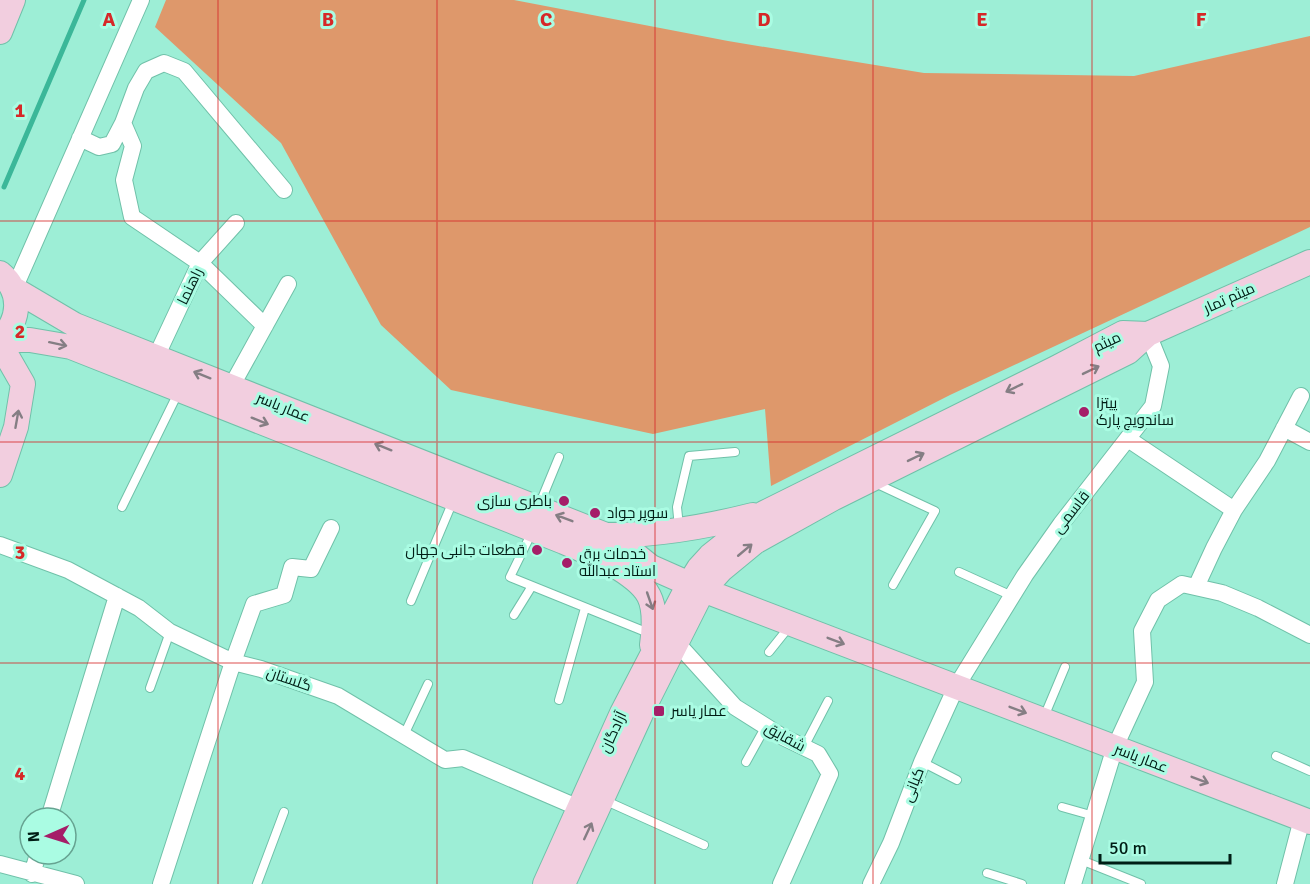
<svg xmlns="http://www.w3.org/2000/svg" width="1310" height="884" font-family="Signika,Cairo,sans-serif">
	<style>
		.green { fill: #de986b }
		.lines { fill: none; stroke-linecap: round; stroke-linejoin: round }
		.stream { stroke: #3bb799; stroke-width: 5 }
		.lane-casing { stroke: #70c1a9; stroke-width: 10 }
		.street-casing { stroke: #70c1a9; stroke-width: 18 }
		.secondary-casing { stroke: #70c1a9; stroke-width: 26 }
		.lane { stroke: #fff; stroke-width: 8 }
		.street { stroke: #fff; stroke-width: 16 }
		.secondary { stroke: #f2cedf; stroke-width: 24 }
		.oneway { stroke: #857e84 }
		.grid { fill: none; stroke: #d62828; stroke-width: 1.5; stroke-opacity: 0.55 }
		.poi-dot { fill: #a51e68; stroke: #aafce3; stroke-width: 2 }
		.labels { text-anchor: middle; stroke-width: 6; stroke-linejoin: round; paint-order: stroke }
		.street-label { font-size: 15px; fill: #001d15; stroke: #aafce3 }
		.poi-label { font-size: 15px; fill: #001d15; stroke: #aafce3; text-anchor: start }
		.grid-label { font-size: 20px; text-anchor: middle; font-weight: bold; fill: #d62828; stroke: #aafce3; stroke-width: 6; stroke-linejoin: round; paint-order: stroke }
	</style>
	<rect width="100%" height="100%" fill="#9deed6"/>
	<path class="green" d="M 166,0 L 514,0 L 728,41 L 924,73 L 1134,76 L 1310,36 L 1310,227 L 950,395 L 771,486 L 765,409 L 653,434 L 451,390 L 381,325 L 281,143 L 155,27 Z"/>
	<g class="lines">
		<path class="stream" d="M 4,187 L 84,0"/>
		<g class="lane-casing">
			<path id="lane" d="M 875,483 L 935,511 L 893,585
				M 122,507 L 178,393
				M 538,508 L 559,457
				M 679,527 L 677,507 L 689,456 L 735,452
				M 532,532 L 510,577 L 651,634
				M 959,572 L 1012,596
				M 411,601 L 453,501
				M 514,615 L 532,586
				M 769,652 L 789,627
				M 150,688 L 170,632
				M 559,700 L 585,608
				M 1044,717 L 1065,667
				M 404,735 L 428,684
				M 804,747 L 828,701
				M 1276,756 L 1310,771
				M 746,762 L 766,726
				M 922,762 L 957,780
				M 604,800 L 704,845
				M 1062,807 L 1094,816
				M 1081,860 L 1141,884
				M 987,873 L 1022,884
				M 257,884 L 284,812"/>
		</g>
		<g class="street-casing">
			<path id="street" d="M 123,123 L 133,146 L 124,180 L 132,217 L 200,263 L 265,326
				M 80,138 L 99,147 L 112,144 L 123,123 L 136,88 L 146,71 L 164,63 L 184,71 L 284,190
				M 14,289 L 141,0
				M 156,357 L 200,263 L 236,223
				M 231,387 L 288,284
				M 1284,428 L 1310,442
				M 1128,439 L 1234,510
				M 0,545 L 68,570 L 139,608 L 170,632 L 233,662 L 261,669 L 338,696 L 445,760 L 463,758 L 579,808
				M 1196,587 L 1214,548 L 1234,510 L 1267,461 L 1301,396
				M 677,643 L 735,707 L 781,736 L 818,754 L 830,774 L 781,884
				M 49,818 L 117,596
				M 0,864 L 76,884
				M 32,874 L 38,854
				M 161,884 L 233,662 L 254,604 L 284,595 L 292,567 L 311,569 L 331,528
				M 871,884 L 891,843 L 922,762 L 956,687 L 1025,575 L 1061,524 L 1153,406 L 1161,366 L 1148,334
				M 1073,884 L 1115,747 L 1145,682 L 1142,631 L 1158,600 L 1182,584 L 1222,593 L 1258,608 L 1310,635
				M 1285,884 L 1302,819"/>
		</g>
		<g class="secondary-casing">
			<path id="secondary" d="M 0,32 L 13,0
				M 0,273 C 22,291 21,320 0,339
				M 14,289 L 75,325 L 616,539 L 651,567 L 703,590 L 1310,822
				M 1148,334 L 1310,262
				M 0,340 L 30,340 L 71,347 L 564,542 L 610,562 L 651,567
				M 0,344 L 23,384 L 16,427 L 0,475
				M 606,535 C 656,536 705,527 753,515
				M 612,564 C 651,587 658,599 652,645
				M 545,884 L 622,713 L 689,584 L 699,568 L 710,556 L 764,513 L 1056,368 L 1123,333 L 1148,334 L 1128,352 L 834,498 L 755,542 L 721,570 L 703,590 L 645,705 L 563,884"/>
		</g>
		<use href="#lane" class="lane"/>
		<use href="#street" class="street"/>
		<use href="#secondary" class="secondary"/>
	</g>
	<defs><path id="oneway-shaft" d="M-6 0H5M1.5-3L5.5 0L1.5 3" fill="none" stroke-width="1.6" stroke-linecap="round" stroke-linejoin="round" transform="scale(1.5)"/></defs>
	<g class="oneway">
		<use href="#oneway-shaft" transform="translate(58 344) rotate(12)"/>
		<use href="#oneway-shaft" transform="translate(1091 370) rotate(-26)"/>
		<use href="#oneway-shaft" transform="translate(202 375) rotate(-158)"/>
		<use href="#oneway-shaft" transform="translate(1014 388) rotate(154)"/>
		<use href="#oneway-shaft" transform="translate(17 419) rotate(-80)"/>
		<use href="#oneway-shaft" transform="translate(260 421) rotate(22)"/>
		<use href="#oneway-shaft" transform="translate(383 447) rotate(-158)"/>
		<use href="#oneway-shaft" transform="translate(916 457) rotate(-26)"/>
		<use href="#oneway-shaft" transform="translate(564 518) rotate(-159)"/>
		<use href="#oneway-shaft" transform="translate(745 550) rotate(-40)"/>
		<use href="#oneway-shaft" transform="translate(650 601) rotate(71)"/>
		<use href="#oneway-shaft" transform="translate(836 641) rotate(21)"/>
		<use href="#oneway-shaft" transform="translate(1018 710) rotate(21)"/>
		<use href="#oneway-shaft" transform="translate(1200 780) rotate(21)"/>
		<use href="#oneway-shaft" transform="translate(588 831) rotate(-65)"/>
	</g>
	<path class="grid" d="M 218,0 L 218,884M 437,0 L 437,884M 655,0 L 655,884M 873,0 L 873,884M 1092,0 L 1092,884M 0,221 L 1310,221M 0,442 L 1310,442M 0,663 L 1310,663"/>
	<g class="poi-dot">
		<circle cx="1084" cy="412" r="6"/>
		<circle cx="564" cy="501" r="6"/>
		<circle cx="595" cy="513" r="6"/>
		<circle cx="537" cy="550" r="6"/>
		<circle cx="567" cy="563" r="6"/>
		<rect x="653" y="705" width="12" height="12" rx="3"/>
	</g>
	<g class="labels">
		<g class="street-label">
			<text transform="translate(190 286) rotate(-64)" y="5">راهنما</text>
			<text transform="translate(1229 298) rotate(-24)" y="5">میثم تمار</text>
			<text transform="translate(1107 342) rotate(-25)" y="5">میثم</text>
			<text transform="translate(283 407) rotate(22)" y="5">عمار یاسر</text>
			<text transform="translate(1071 512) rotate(-52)" y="5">قاسمی</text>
			<text transform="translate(289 679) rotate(19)" y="5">گلستان</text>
			<text transform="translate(613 732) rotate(-65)" y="5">آزادگان</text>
			<text transform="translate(785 737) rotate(29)" y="5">شقایق</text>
			<text transform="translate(1141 758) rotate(21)" y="5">عمار یاسر</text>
			<text transform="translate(913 785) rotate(-69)" y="5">کیانی</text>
		</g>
		<g class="poi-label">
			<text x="1096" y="408">پیتزا<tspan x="1096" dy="17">ساندویچ پارک</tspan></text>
			<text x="552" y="506" text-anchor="end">باطری سازی</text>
			<text x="607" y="518">سوپر جواد</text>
			<text x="525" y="555" text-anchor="end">قطعات جانبی جهان</text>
			<text x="579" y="559">خدمات برق<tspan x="579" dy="17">استاد عبدالله</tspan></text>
			<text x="671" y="716">عمار یاسر</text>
		</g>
	</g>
	<g class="grid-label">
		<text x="109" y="26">A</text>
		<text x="328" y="26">B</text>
		<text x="546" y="26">C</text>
		<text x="764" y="26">D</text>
		<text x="982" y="26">E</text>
		<text x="1201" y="26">F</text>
		<text x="20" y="117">1</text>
		<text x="20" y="338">2</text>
		<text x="20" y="559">3</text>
		<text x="20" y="780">4</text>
	</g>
	<g transform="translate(48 836) rotate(267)"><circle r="28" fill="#aafce3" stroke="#66a391" stroke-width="1.5"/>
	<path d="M0-4.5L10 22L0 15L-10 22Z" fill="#a51e68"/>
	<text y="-9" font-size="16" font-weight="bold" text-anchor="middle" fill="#001d15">N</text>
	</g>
	<path d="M1100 854v9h130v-9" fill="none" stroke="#001d15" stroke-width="3"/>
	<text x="1109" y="854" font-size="18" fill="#001d15" stroke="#aafce3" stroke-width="4.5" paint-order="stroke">50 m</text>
</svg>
